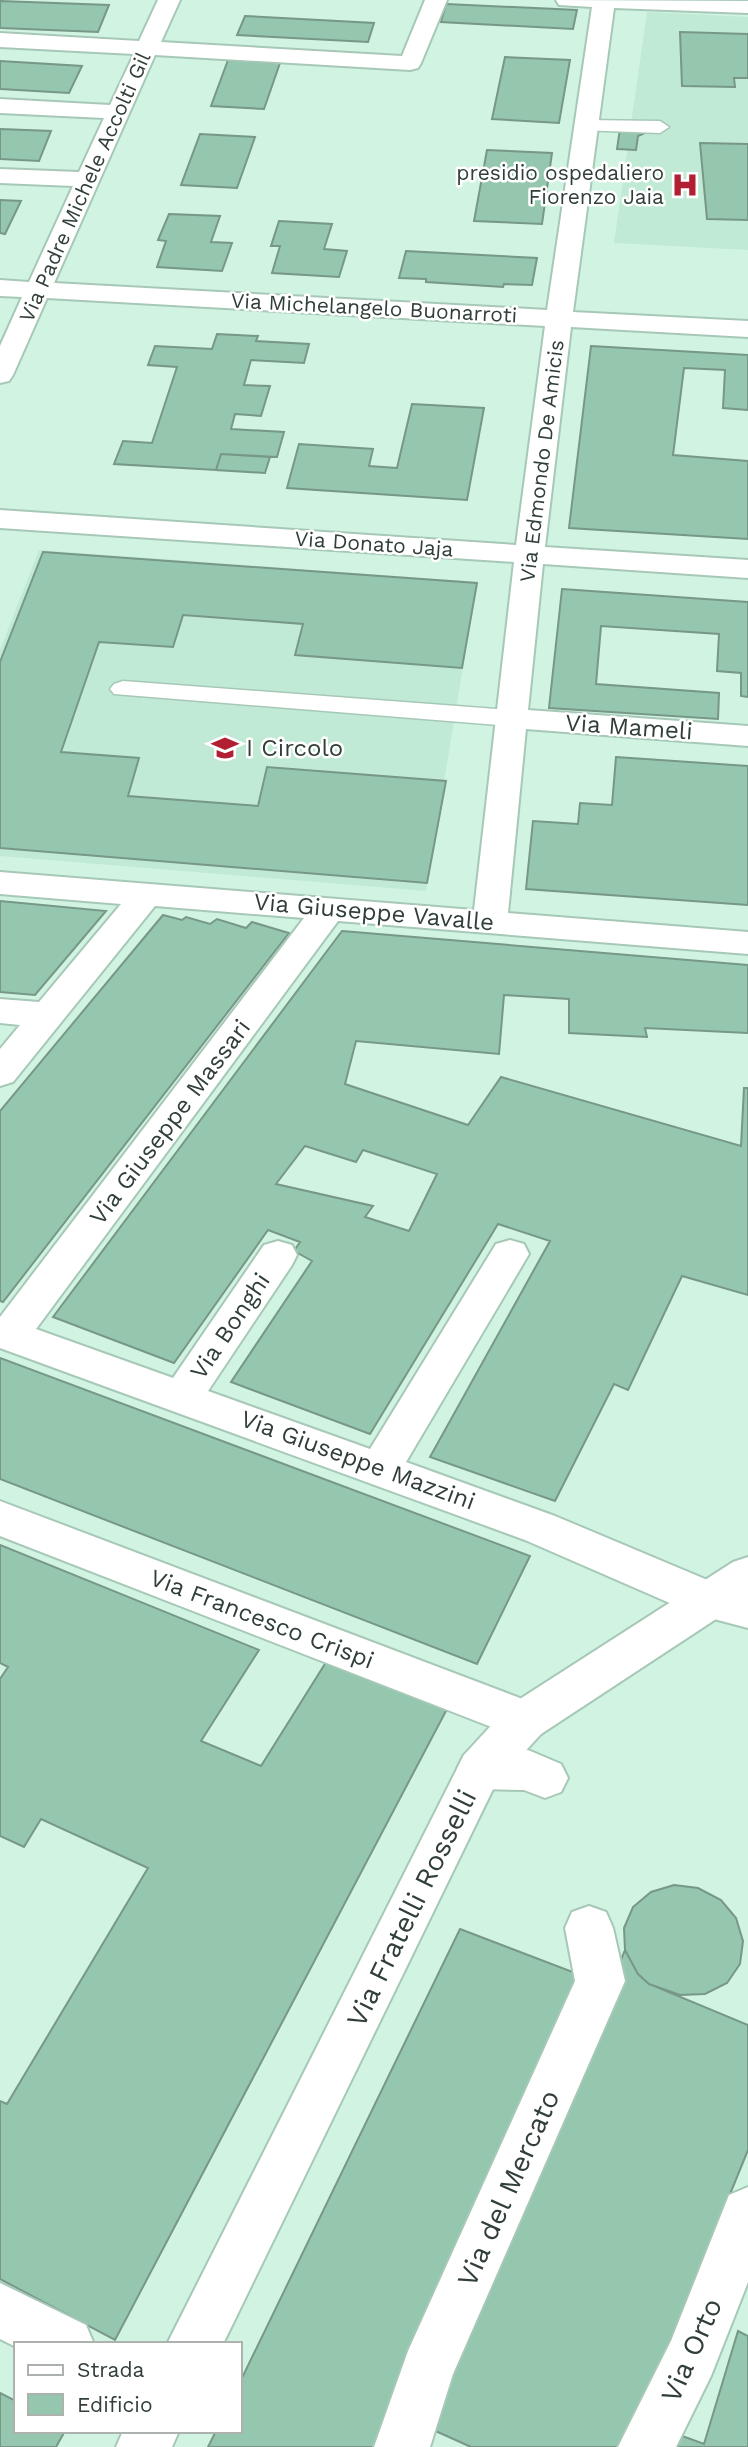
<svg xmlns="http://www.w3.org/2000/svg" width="748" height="2447" font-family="'Work Sans',sans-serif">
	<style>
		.built { fill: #c0ead5 }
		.building { fill: #95c7af; stroke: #779787; stroke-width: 2; fill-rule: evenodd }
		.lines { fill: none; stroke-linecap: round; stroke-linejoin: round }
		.service-casing { stroke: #a7c8b7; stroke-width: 3 }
		.pedestrian-casing { stroke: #a7c8b7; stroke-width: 4 }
		.minor-casing { stroke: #a7c8b7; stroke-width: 4 }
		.tertiary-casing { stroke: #a7c8b7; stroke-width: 4 }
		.service { fill: #fff; fill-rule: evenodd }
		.pedestrian { fill: #fff; fill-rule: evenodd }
		.minor { fill: #fff; fill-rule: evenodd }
		.tertiary { fill: #fff; fill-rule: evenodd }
		.labels { text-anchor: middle; stroke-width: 5; stroke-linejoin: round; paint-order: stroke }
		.far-poi-label { font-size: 21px; fill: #313f38; stroke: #fff; text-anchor: end }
		.far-street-label { font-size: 21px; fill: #313f38; stroke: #fff }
		.street-label { font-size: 24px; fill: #313f38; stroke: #fff }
		.poi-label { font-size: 24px; fill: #313f38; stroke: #fff; text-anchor: start }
		.near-street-label { font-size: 28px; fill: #313f38; stroke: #fff }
	</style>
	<rect width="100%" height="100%" fill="#d1f3e2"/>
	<path class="built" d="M 647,12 L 748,17 L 748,250 L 614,243 Z
		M 39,550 L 477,582 L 426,891 L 0,856 L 0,650 Z"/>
	<path class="building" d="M 0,1 L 109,5 L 98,32 L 0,28 Z
		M 446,4 L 577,10 L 573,29 L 441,22 Z
		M 245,16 L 374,23 L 368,42 L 237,35 Z
		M 680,32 L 748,34 L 748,78 L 734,78 L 735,87 L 682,86 Z
		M 505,57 L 570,60 L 559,123 L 492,119 Z
		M 228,60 L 280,63 L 264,109 L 211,106 Z
		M 0,61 L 82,66 L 69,93 L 0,89 Z
		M 0,129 L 51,131 L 39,161 L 0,159 Z
		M 620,129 L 645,133 L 638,136 L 636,150 L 617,149 Z
		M 200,134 L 255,137 L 237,188 L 181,185 Z
		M 700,143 L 748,144 L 748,220 L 707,219 Z
		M 487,150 L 552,153 L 542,224 L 474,221 Z
		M 0,200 L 21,201 L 5,234 L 0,233 Z
		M 169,214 L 220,216 L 211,242 L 232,243 L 222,271 L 157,267 L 166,241 L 158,240 Z
		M 279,221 L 332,224 L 324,249 L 347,251 L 339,277 L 272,273 L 280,246 L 271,246 Z
		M 406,251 L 537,258 L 532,285 L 504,284 L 503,287 L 426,282 L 426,279 L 399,278 Z
		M 217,334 L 258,336 L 256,341 L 309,344 L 304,363 L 251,360 L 244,385 L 270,386 L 261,416 L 235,414 L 231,429 L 284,432 L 277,457 L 221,454 L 216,470 L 114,464 L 123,441 L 152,443 L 177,367 L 148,365 L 155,346 L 212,349 Z
		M 591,346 L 748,355 L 748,410 L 723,408 L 725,370 L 684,368 L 673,455 L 748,461 L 748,539 L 569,528 Z
		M 412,404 L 484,408 L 467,500 L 287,488 L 299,444 L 373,449 L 369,466 L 397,468 Z
		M 221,454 L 270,457 L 265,473 L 216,470 Z
		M 43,552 L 477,583 L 462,668 L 295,655 L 303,624 L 183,615 L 173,647 L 99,642 L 61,752 L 139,758 L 128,796 L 258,806 L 267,767 L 446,781 L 427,883 L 0,848 L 0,662 Z
		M 562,589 L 748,602 L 748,697 L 741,696 L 741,673 L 717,671 L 719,634 L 601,626 L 596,684 L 719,693 L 718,719 L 549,708 Z
		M 616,757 L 748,766 L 748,905 L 526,889 L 533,821 L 578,824 L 580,803 L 612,805 Z
		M 0,901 L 106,911 L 35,995 L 0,992 Z
		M 163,915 L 182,920 L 186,917 L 210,924 L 217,919 L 246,928 L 252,922 L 289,933 L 3,1302 L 0,1301 L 0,1111 Z
		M 342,931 L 748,965 L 748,1033 L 645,1028 L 647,1037 L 569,1033 L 569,999 L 504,995 L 499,1054 L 356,1041 L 345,1084 L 468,1125 L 501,1077 L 741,1146 L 744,1088 L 748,1088 L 748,1295 L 682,1276 L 628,1390 L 614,1384 L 555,1501 L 430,1457 L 550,1241 L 498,1224 L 370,1434 L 231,1382 L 312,1261 L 294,1251 L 300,1242 L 268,1230 L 174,1363 L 53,1317 ZM 305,1146 L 356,1162 L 363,1150 L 437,1174 L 409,1231 L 365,1217 L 373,1206 L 276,1184 Z
		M 0,1358 L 530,1556 L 477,1664 L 0,1479 Z
		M 0,1545 L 259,1650 L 201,1741 L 261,1766 L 328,1659 L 447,1709 L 115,2340 L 0,2279 L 0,2101 L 7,2104 L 148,1868 L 41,1819 L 24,1847 L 0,1836 L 0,1679 L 8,1667 L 0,1663 Z
		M 674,1885 L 698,1888 L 721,1900 L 736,1918 L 743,1941 L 740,1964 L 727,1983 L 705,1994 L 680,1995 L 649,1984 L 638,1974 L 625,1950 L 624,1928 L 633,1907 L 651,1892 Z
		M 460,1929 L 591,1979 L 389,2447 L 208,2447 L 216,2431 L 240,2431 L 240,2382 Z
		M 625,1950 L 638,1974 L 649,1984 L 748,2025 L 748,2150 L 627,2447 L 471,2447 L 422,2425 Z
		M 738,2331 L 748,2336 L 748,2447 L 662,2447 L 666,2430 L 704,2444 Z
		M 0,2393 L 16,2401 L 16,2431 L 65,2431 L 56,2447 L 0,2447 Z"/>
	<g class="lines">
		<g class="service-casing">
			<path id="service" d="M 586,120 L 660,121 L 669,127 L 660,133 L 579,130 L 577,126 L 579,122 Z
				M 123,681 L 511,710 L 520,713 L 524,718 L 520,723 L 511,726 L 114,694 L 110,689 L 114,684 Z"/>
		</g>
		<g class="pedestrian-casing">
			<path id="pedestrian" d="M 589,1906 L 606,1912 L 613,1928 L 625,1981 L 453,2374 L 430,2447 L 374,2447 L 408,2351 L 575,1981 L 565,1928 L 572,1912 Z
				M 748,2187 L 748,2282 L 711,2376 L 676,2447 L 618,2447 L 671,2341 L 729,2195 Z"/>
		</g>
		<g class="minor-casing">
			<path id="minor" d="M 158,0 L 180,0 L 161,42 L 402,56 L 425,0 L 447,0 L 421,63 L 418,68 L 410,70 L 155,55 L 54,283 L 547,310 L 592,7 L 559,5 L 556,0 L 748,1 L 748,13 L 614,8 L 573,312 L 748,321 L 748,337 L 571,327 L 545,547 L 748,560 L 748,578 L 543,564 L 528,710 L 748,726 L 748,746 L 526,729 L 508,913 L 748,932 L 748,954 L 338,921 L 36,1329 L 173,1378 L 264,1245 L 278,1241 L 292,1245 L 297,1255 L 292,1265 L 208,1391 L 370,1449 L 496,1244 L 510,1240 L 524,1244 L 529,1254 L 406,1462 L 555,1516 L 717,1584 L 748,1592 L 748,1628 L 695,1614 L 525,1540 L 0,1348 L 0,1317 L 304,918 L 155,906 L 13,1082 L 0,1086 L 0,1049 L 20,1025 L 0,1023 L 0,999 L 39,1002 L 121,904 L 0,894 L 0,872 L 474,910 L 514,562 L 0,528 L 0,510 L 516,545 L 545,326 L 47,298 L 13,375 L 9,381 L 0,383 L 0,346 L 22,297 L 0,296 L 0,280 L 29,282 L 73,186 L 0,183 L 0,169 L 79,172 L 104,118 L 0,113 L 0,99 L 110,105 L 134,54 L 0,47 L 0,33 L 139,41 Z
				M 0,1501 L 541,1706 L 548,1720 L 541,1734 L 525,1740 L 0,1536 Z
				M 480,1749 L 528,1750 L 561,1764 L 568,1778 L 561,1792 L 545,1798 L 524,1790 L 480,1789 L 464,1783 L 457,1769 L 464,1755 Z
				M 0,2283 L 86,2325 L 94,2344 L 16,2344 L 16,2347 L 0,2339 Z"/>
		</g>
		<g class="tertiary-casing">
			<path id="tertiary" d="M 748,1557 L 748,1598 L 541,1734 L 496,1783 L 223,2344 L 167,2344 L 464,1755 L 509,1706 L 733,1562 Z
				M 123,2431 L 179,2431 L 172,2447 L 116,2447 Z"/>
		</g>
		<use href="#service" class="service"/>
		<use href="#pedestrian" class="pedestrian"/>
		<use href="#minor" class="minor"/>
		<use href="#tertiary" class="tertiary"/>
	</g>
	<defs>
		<g id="hospital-bare" transform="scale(2.1)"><path d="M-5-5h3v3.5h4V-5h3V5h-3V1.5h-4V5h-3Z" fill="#b21f32" stroke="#fff" stroke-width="2.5" paint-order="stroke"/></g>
		<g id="school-bare" transform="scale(2.1)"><path d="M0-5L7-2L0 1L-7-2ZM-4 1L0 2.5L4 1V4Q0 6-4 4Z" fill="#b21f32" stroke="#fff" stroke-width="2.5" paint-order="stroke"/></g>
	</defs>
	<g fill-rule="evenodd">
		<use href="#hospital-bare" x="685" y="185"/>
		<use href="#school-bare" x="225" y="748"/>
	</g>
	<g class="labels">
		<g class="far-poi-label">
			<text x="664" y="180">presidio ospedaliero<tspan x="664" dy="24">Fiorenzo Jaia</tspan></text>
		</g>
		<g class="far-street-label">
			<text transform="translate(85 187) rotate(-66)" y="7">Via Padre Michele Accolti Gil</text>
			<text transform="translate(374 308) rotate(3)" y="7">Via Michelangelo Buonarroti</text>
			<text transform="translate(542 461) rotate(-83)" y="7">Via Edmondo De Amicis</text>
			<text transform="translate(374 544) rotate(4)" y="7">Via Donato Jaja</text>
		</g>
		<g class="street-label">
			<text transform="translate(629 727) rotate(4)" y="8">Via Mameli</text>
			<text transform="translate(374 912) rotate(5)" y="8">Via Giuseppe Vavalle</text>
			<text transform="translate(170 1122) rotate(-53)" y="8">Via Giuseppe Massari</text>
			<text transform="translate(230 1326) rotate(-56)" y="8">Via Bonghi</text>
			<text transform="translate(358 1460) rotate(20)" y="8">Via Giuseppe Mazzini</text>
			<text transform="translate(262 1619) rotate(21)" y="8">Via Francesco Crispi</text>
		</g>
		<g class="poi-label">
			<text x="246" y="756">I Circolo</text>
		</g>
		<g class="near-street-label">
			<text transform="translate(411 1908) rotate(-64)" y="10">Via Fratelli Rosselli</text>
			<text transform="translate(508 2188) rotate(-66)" y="10">Via del Mercato</text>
			<text transform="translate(691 2350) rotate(-66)" y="10">Via Orto</text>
		</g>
	</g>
	<rect x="14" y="2342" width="228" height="91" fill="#ffffff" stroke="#adb2af" stroke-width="2"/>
	<rect x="28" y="2365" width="35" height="10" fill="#ffffff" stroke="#adb2af" stroke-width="2"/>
	<text x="77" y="2377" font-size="21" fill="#313f38">Strada</text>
	<rect x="28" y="2394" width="35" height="21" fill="#95c7af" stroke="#adb2af" stroke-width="2"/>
	<text x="77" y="2412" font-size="21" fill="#313f38">Edificio</text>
</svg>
